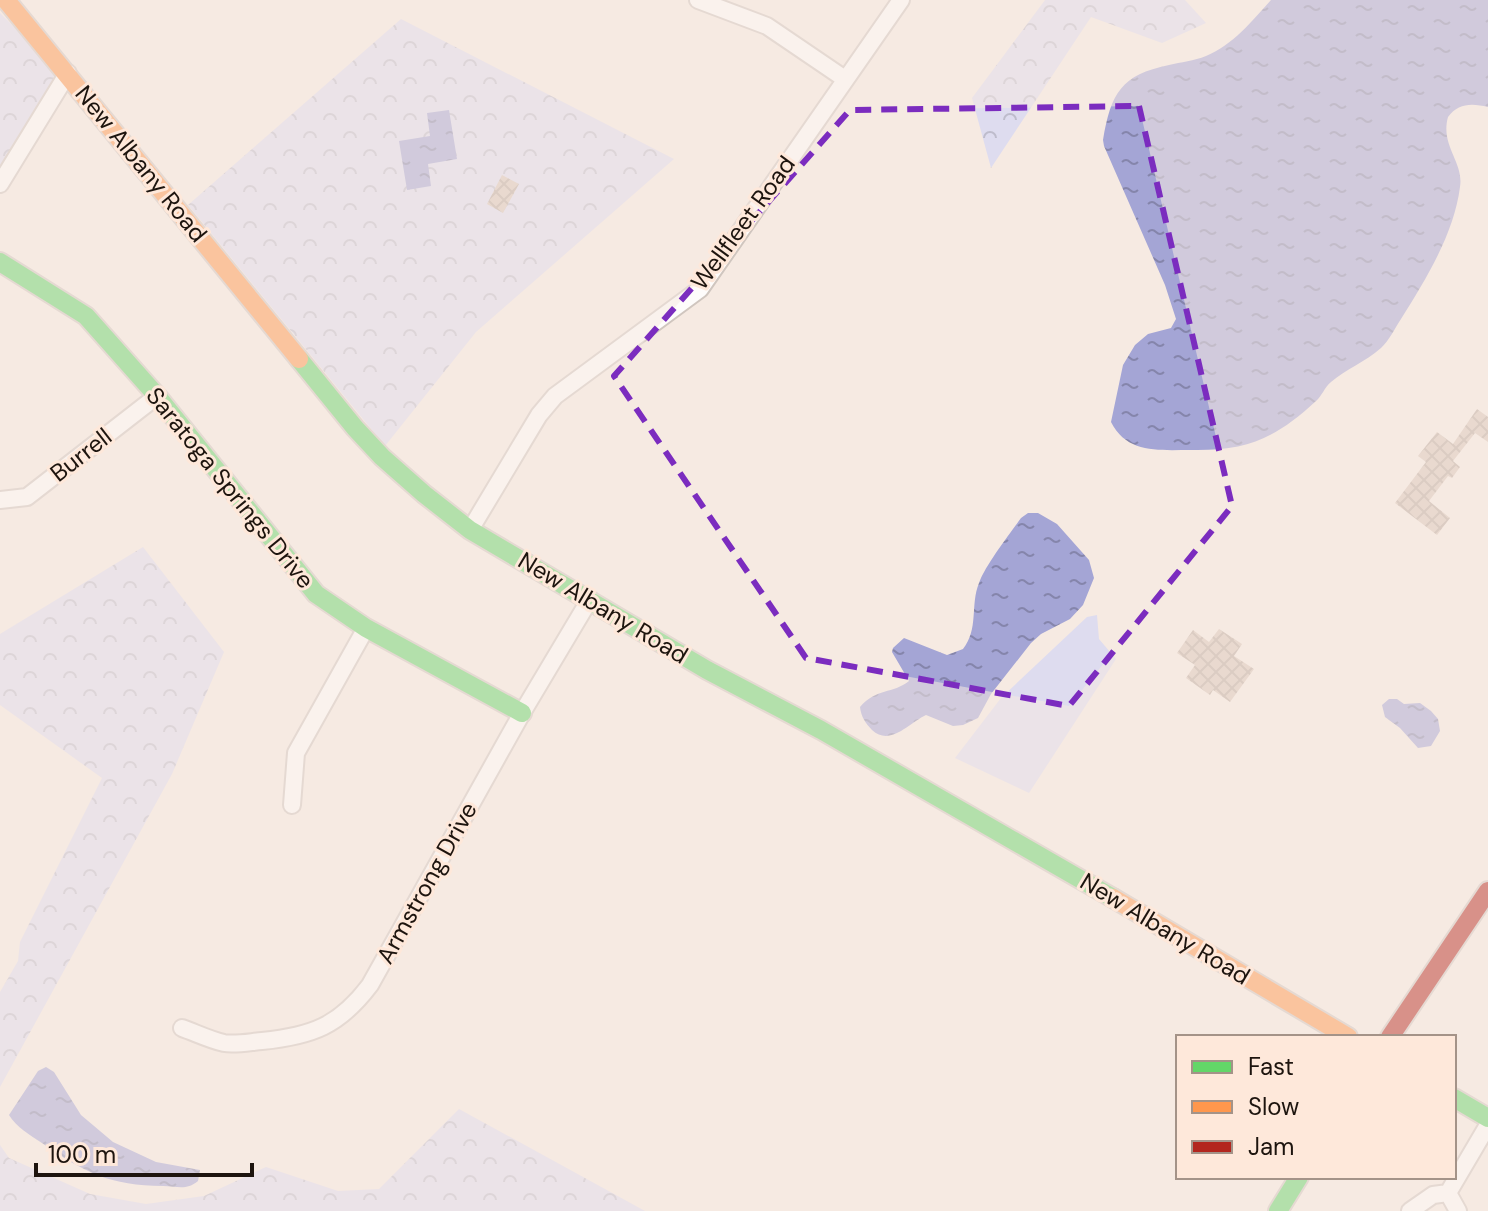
<svg xmlns="http://www.w3.org/2000/svg" width="1488" height="1211" font-family="'DM Sans',sans-serif">
	<style>
		.grass { fill: #dedcef }
		.forest { fill: url(#forest-crowns) }
		.water { fill: url(#water-ripples) }
		.building { fill: url(#building-cross-hatch) }
		.lines { fill: none; stroke-linecap: round; stroke-linejoin: round }
		.street-casing { stroke: #d0c6bf; stroke-width: 20 }
		.fast-casing { stroke: #d0c6bf; stroke-width: 22 }
		.slow-casing { stroke: #d0c6bf; stroke-width: 22 }
		.jam-casing { stroke: #d0c6bf; stroke-width: 22 }
		.street { stroke: #fefcfb; stroke-width: 16 }
		.fast { stroke: #63d668; stroke-width: 18 }
		.slow { stroke: #ff974d; stroke-width: 18 }
		.jam { stroke: #b3261e; stroke-width: 18 }
		.marked { fill: none; stroke: #7b2cbf; stroke-width: 6; stroke-dasharray: 16 10; stroke-linejoin: round }
		.labels { text-anchor: middle; stroke-width: 6; stroke-linejoin: round; paint-order: stroke }
		.street-label { font-size: 24px; fill: #1d140e; stroke: #fee8da }
	</style>
	<defs>
		<pattern id="forest-crowns" width="20" height="18" patternUnits="userSpaceOnUse" patternTransform="scale(2)"><rect width="20" height="18" fill="#dedcef"/><path d="M2 6a3 3 0 1 1 6 0M12 15a3 3 0 1 1 6 0" fill="none" stroke="#bebccc"/></pattern>
		<pattern id="water-ripples" width="26" height="14" patternUnits="userSpaceOnUse" patternTransform="scale(2)"><rect width="26" height="14" fill="#a4a5d5"/><path d="M2 4q2-2 4 0t4 0M15 11q2-2 4 0t4 0" fill="none" stroke="#8585ab"/></pattern>
		<pattern id="building-cross-hatch" width="8" height="8" patternUnits="userSpaceOnUse" patternTransform="scale(2)"><rect width="8" height="8" fill="#d9c6b8"/><path d="M0 0l8 8M0 8l8-8" fill="none" stroke="#baa99d"/></pattern>
	</defs>
	<rect width="100%" height="100%" fill="#f6eae2"/>
	<path class="grass" d="M 1097,615 L 1099,639 L 1116,659 L 1029,793 L 955,758 L 1001,698 L 1087,617 Z"/>
	<path class="forest" d="M 1045,0 L 1185,0 L 1206,23 L 1162,43 L 1091,17 L 991,168 L 972,98 Z
		M 0,13 L 63,75 L 0,169 Z
		M 401,19 L 674,159 L 476,332 L 385,446 L 188,205 Z
		M 143,547 L 224,652 L 172,774 L 0,1087 L 0,992 L 18,961 L 20,942 L 102,778 L 0,705 L 0,634 Z
		M 459,1109 L 645,1211 L 0,1211 L 0,1145 L 9,1158 L 90,1194 L 146,1204 L 204,1196 L 266,1167 L 338,1191 L 379,1189 Z"/>
	<path class="water" d="M 1271,0 L 1488,0 L 1488,107 C 1472,103 1458,103 1448,117 C 1440,146 1464,162 1460,187 C 1454,234 1426,279 1401,319 C 1395,328 1389,341 1381,348 C 1365,362 1346,369 1331,382 C 1324,388 1322,396 1316,401 C 1275,439 1246,451 1191,450 C 1159,450 1127,454 1111,422 L 1123,365 L 1135,345 L 1148,334 L 1171,328 L 1176,319 L 1165,285 L 1104,146 L 1103,140 C 1111,93 1121,75 1169,65 C 1181,62 1194,61 1206,56 C 1233,45 1252,21 1271,0 Z
		M 449,110 L 457,159 L 428,164 L 431,186 L 407,190 L 399,141 L 430,136 L 427,113 Z
		M 1028,513 L 1038,513 L 1057,524 L 1089,560 L 1094,578 L 1083,605 L 1070,619 L 1041,634 L 1031,643 L 991,694 L 978,718 L 963,725 L 953,726 L 926,715 C 909,723 890,747 872,730 C 865,723 861,716 860,707 C 876,688 893,694 909,681 L 892,652 L 893,648 L 904,638 L 947,655 L 963,649 C 979,629 970,605 979,583 C 986,564 1009,535 1021,518 Z
		M 1389,699 L 1397,699 L 1404,704 L 1420,703 L 1431,711 L 1438,719 L 1440,731 L 1431,746 L 1418,748 L 1400,728 L 1385,717 L 1382,705 Z
		M 46,1067 L 54,1072 L 81,1115 L 113,1142 L 156,1162 L 200,1170 L 198,1181 C 186,1191 177,1186 163,1186 C 111,1186 83,1172 42,1143 C 30,1135 16,1127 9,1115 L 38,1071 Z"/>
	<path class="building" d="M 502,175 L 519,184 L 503,213 L 487,204 Z
		M 1477,409 L 1488,417 L 1488,442 L 1475,433 L 1453,461 L 1460,467 L 1452,478 L 1448,476 L 1429,501 L 1450,518 L 1437,535 L 1395,503 L 1426,462 L 1418,456 L 1437,432 L 1453,444 Z
		M 1219,629 L 1242,644 L 1234,656 L 1254,669 L 1230,702 L 1213,690 L 1210,695 L 1186,678 L 1195,665 L 1177,653 L 1193,630 L 1209,642 Z"/>
	<g class="lines">
		<g class="street-casing">
			<path id="street" d="M 698,0 L 767,26 L 845,79
				M 0,184 L 68,73
				M 0,500 L 27,497 L 157,396
				M 470,530 L 539,415 L 555,396 L 700,289 L 901,0
				M 292,805 L 296,753 L 366,628
				M 182,1028 C 196,1033 210,1040 224,1043 C 235,1045 250,1042 262,1041 C 312,1036 339,1026 370,985 L 522,713 L 590,599
				M 1448,1193 L 1488,1125
				M 1448,1193 L 1458,1211
				M 1410,1211 L 1433,1195 L 1448,1193"/>
		</g>
		<g class="fast-casing">
			<path id="fast" d="M 0,262 L 86,316 L 157,396 L 316,594 L 366,628 L 522,713
				M 299,359 L 355,428 L 382,457 L 424,494 L 470,530 L 707,670 L 821,730 L 1113,898
				M 1454,1098 L 1488,1118
				M 1278,1211 L 1299,1177"/>
		</g>
		<g class="slow-casing">
			<path id="slow" d="M 6,0 L 299,359
				M 1113,898 L 1348,1037"/>
		</g>
		<g class="jam-casing">
			<path id="jam" d="M 1390,1037 L 1488,891"/>
		</g>
		<use href="#street" class="street"/>
		<use href="#fast" class="fast"/>
		<use href="#slow" class="slow"/>
		<use href="#jam" class="jam"/>
	</g>
	<path d="M0 0H1488V1211H0ZM 1139,106 L 1232,506 L 1069,706 L 806,658 L 614,376 L 850,110 Z" fill="#f6eae2" fill-opacity=".55" fill-rule="evenodd"/>
	<path class="marked" d="M 1139,106 L 1232,506 L 1069,706 L 806,658 L 614,376 L 850,110 Z"/>
	<g class="labels">
		<g class="street-label">
			<text transform="translate(141 164) rotate(51)" y="8">New Albany Road</text>
			<text transform="translate(743 223) rotate(-54)" y="8">Wellfleet Road</text>
			<text transform="translate(81 455) rotate(-38)" y="8">Burrell</text>
			<text transform="translate(230 488) rotate(51)" y="8">Saratoga Springs Drive</text>
			<text transform="translate(603 608) rotate(31)" y="8">New Albany Road</text>
			<text transform="translate(427 883) rotate(-61)" y="8">Armstrong Drive</text>
			<text transform="translate(1165 929) rotate(31)" y="8">New Albany Road</text>
		</g>
	</g>
	<rect x="1176" y="1035" width="280" height="144" fill="#fee8da" stroke="#a49388" stroke-width="2"/>
	<rect x="1192" y="1061" width="40" height="12" fill="#63d668" stroke="#a49388" stroke-width="2"/>
	<text x="1248" y="1075" font-size="24" fill="#1d140e">Fast</text>
	<rect x="1192" y="1101" width="40" height="12" fill="#ff974d" stroke="#a49388" stroke-width="2"/>
	<text x="1248" y="1115" font-size="24" fill="#1d140e">Slow</text>
	<rect x="1192" y="1141" width="40" height="12" fill="#b3261e" stroke="#a49388" stroke-width="2"/>
	<text x="1248" y="1155" font-size="24" fill="#1d140e">Jam</text>
	<path d="M36 1163v12h216v-12" fill="none" stroke="#1d140e" stroke-width="4"/>
	<text x="48" y="1163" font-size="24" fill="#1d140e" stroke="#fee8da" stroke-width="6" paint-order="stroke">100 m</text>
</svg>
